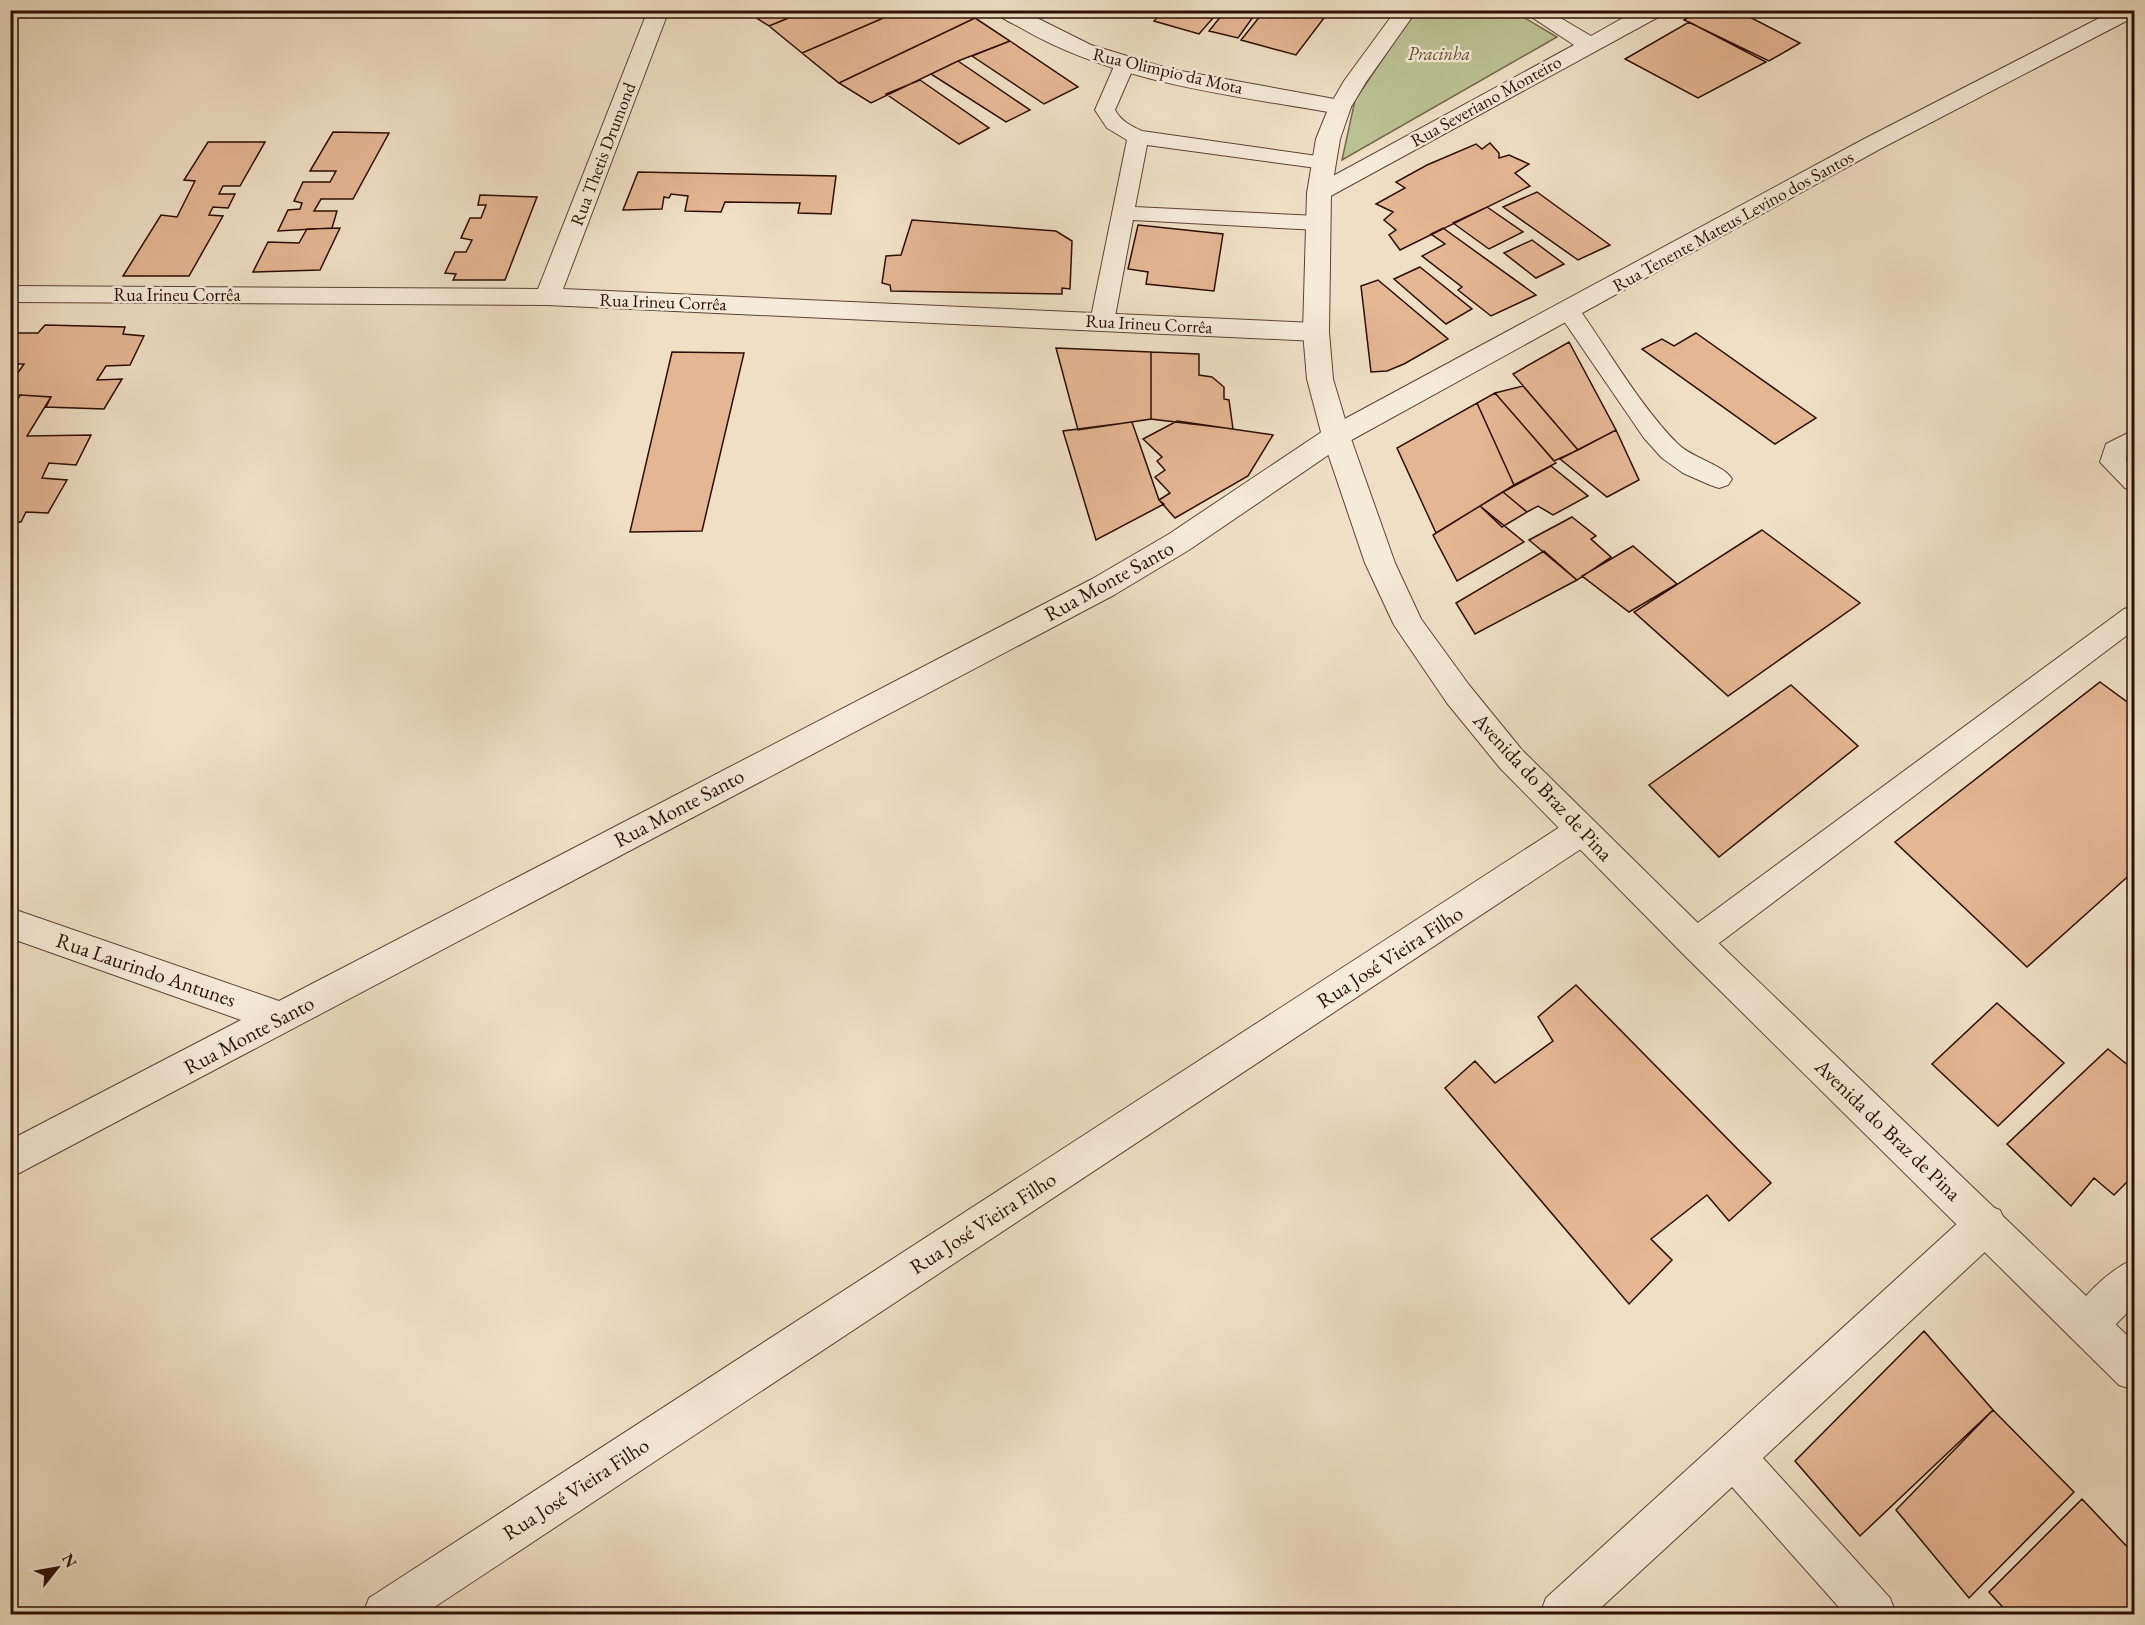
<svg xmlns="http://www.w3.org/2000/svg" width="2145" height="1625" font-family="'EB Garamond',serif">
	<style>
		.green { fill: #bbc293; stroke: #74684b; stroke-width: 1.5 }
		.building { fill: #e5b694; stroke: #2d0e03; stroke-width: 1.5 }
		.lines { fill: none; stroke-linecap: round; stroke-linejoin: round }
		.service-casing { stroke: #5e4234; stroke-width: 2 }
		.minor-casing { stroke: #5e4234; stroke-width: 2 }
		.tertiary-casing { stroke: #5e4234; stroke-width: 2 }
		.service { fill: #f5ebd9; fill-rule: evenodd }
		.minor { fill: #f5ebd9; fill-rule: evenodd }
		.tertiary { fill: #f5ebd9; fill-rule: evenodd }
		.labels { text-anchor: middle; stroke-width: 5; stroke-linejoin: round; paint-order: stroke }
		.far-park-label { font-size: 18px; font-style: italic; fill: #5f4d35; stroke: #f5ebd9 }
		.far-street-label { font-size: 18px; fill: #2d0e03; stroke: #f5ebd9 }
		.street-label { font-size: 21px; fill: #2d0e03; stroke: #f5ebd9 }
	</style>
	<rect width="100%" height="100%" fill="#efe0c5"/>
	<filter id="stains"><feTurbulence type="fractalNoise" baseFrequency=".00333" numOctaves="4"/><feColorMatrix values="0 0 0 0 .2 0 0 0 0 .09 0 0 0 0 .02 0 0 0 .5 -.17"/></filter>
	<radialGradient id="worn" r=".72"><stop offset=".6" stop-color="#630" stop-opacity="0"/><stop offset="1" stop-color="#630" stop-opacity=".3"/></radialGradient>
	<path class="green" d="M 1415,11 L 1513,11 L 1557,37 L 1342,160 L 1355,100 Z"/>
	<path class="building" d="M 744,10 L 808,10 L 769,26 Z
		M 808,10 L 902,10 L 802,53 L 769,26 Z
		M 902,10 L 966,10 L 975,18 L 839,83 L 802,53 Z
		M 1164,10 L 1220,10 L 1199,34 L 1154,21 Z
		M 1226,10 L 1258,10 L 1238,38 L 1209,31 Z
		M 1265,10 L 1330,10 L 1296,55 L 1241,40 Z
		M 1700,10 L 1736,10 L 1800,43 L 1769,61 L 1684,20 Z
		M 975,18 L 1010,41 L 958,61 L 871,103 L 839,83 Z
		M 1689,22 L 1766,62 L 1698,98 L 1625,59 Z
		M 1010,41 L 1078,87 L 1044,104 L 972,56 Z
		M 958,61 L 1030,110 L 1006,122 L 931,74 Z
		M 920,80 L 989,128 L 959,144 L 886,94 Z
		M 333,132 L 389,133 L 353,199 L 321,199 L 314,211 L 337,211 L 332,228 L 278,231 L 288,210 L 300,209 L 302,203 L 294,201 L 303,182 L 330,182 L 336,171 L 310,171 Z
		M 208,142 L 265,142 L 240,186 L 223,186 L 219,194 L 235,194 L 228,208 L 213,207 L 209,215 L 223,216 L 189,276 L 123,276 L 161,215 L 177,217 L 195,181 L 184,180 Z
		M 1490,143 L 1499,153 L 1499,158 L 1509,155 L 1529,164 L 1515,173 L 1530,186 L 1400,250 L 1389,235 L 1396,230 L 1384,220 L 1393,212 L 1376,204 L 1405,188 L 1396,182 L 1427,165 L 1476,144 L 1482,149 Z
		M 638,172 L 836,176 L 831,214 L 798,213 L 800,203 L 725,202 L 721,212 L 685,211 L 688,196 L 671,194 L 669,198 L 664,197 L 662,209 L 623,210 Z
		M 1537,192 L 1610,245 L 1578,260 L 1503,207 Z
		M 480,195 L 537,197 L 505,280 L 453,280 L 456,274 L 445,273 L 455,252 L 466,252 L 472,240 L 461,238 L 470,218 L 481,218 L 486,205 L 478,205 Z
		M 1487,207 L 1523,232 L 1489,249 L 1453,223 Z
		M 912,220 L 1056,231 L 1072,241 L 1070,289 L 1062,288 L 1062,294 L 891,291 L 890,285 L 882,283 L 886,256 L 901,255 Z
		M 1138,225 L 1223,234 L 1214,291 L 1146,284 L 1148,272 L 1128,269 Z
		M 340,228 L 320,270 L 253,272 L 268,242 L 299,243 L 307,229 Z
		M 1443,228 L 1536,295 L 1491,316 L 1458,290 L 1462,287 L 1422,256 L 1445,244 L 1431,234 Z
		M 1532,240 L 1564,264 L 1536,278 L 1504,253 Z
		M 1420,267 L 1472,309 L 1446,324 L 1394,279 Z
		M 1378,280 L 1448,339 L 1404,364 L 1387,371 L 1371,372 L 1361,286 Z
		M 45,325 L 125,327 L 123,334 L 144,336 L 130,365 L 106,366 L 97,380 L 122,379 L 104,409 L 46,407 L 51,397 L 20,395 L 14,407 L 10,406 L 10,377 L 15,377 L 24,364 L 10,364 L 10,339 L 13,333 L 38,333 Z
		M 1696,333 L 1816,418 L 1775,444 L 1642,349 L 1662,339 L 1674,346 Z
		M 1569,342 L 1616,430 L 1578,450 L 1513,374 Z
		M 1056,348 L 1151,352 L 1151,419 L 1078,430 Z
		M 672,352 L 744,353 L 702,531 L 630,532 Z
		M 1151,352 L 1199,354 L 1199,375 L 1212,377 L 1224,387 L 1224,399 L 1229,400 L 1233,429 L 1151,419 Z
		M 1523,386 L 1578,450 L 1554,461 L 1495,393 Z
		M 1495,393 L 1556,463 L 1514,485 L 1477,403 Z
		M 20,395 L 51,397 L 27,436 L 91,435 L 76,465 L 49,463 L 42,478 L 67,480 L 48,513 L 26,512 L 21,522 L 10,522 L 10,412 Z
		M 1477,403 L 1514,485 L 1436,533 L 1397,448 Z
		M 1177,421 L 1273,435 L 1248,476 L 1175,518 L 1159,500 L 1170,493 L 1155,477 L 1165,470 L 1157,461 L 1162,457 L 1143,439 Z
		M 1132,422 L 1159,500 L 1164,504 L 1096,540 L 1063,431 Z
		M 1616,430 L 1639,480 L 1607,497 L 1560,459 Z
		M 1551,466 L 1588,496 L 1553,515 L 1538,506 L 1527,512 L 1503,492 Z
		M 1503,492 L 1527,512 L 1502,527 L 1480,506 Z
		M 1480,506 L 1524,542 L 1457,581 L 1433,535 Z
		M 1572,517 L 1596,536 L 1591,539 L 1611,557 L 1577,580 L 1529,540 Z
		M 1762,530 L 1860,603 L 1728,696 L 1634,612 Z
		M 1633,546 L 1677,584 L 1629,612 L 1582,576 Z
		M 1544,551 L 1577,580 L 1475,634 L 1456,603 Z
		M 2100,682 L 2134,707 L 2134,871 L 2027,967 L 1895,842 Z
		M 1791,685 L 1858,746 L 1719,857 L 1649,785 Z
		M 1576,985 L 1771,1183 L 1729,1221 L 1707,1195 L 1651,1239 L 1672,1260 L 1629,1304 L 1445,1088 L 1475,1061 L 1495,1083 L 1553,1041 L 1538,1017 Z
		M 1997,1003 L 2064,1063 L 1998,1126 L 1932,1064 Z
		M 2108,1049 L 2134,1070 L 2134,1175 L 2114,1195 L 2094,1178 L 2071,1206 L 2007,1144 Z
		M 1924,1331 L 1993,1410 L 1860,1536 L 1795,1461 Z
		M 1993,1410 L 2074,1492 L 1969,1598 L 1896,1510 Z
		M 2082,1499 L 2134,1554 L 2134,1604 L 2124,1614 L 2009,1614 L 1989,1592 Z"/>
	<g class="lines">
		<g class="service-casing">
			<path id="service" d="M 1125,58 L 1132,60 L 1135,64 L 1115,110 C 1121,121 1131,126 1142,131 L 1324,157 L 1332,158 L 1335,163 L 1332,168 L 1324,169 L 1147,145 L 1135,207 L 1318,216 L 1326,218 L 1329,223 L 1326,228 L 1318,230 L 1133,220 L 1114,322 L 1110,327 L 1102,330 L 1094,327 L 1090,322 L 1127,140 L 1107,128 L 1095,110 L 1115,64 L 1118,60 Z
				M 1569,303 L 1577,306 C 1607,348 1642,409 1678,444 C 1692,458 1724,465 1732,479 L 1728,485 L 1719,488 L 1710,485 L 1683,473 L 1662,458 L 1644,438 L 1557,311 L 1561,306 Z
				M 2134,430 L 2134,450 L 2127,455 L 2126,460 L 2134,467 L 2134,491 L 2125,488 L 2100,462 L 2106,444 Z
				M 2134,606 L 2134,630 L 1706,953 L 1695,957 L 1684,953 L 1679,943 L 1684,933 L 2124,609 Z"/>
		</g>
		<g class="minor-casing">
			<path id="minor" d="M 648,10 L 669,10 L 563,289 L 1316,323 L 1325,326 L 1329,332 L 1325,338 L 1316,341 L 547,305 L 10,302 L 10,286 L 538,289 Z
				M 995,10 L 1021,10 L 1091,45 L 1170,69 L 1340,100 L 1348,102 L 1351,107 L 1348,112 L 1340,114 C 1233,95 1117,84 1021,28 C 1013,23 1000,19 995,10 Z
				M 1521,10 L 1547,10 L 1591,36 L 1637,10 L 1664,10 L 1662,15 L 1327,198 L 1319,200 L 1311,198 L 1307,193 L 1311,188 L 1574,45 Z
				M 2115,10 L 2134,10 L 2134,17 L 1880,149 L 1346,443 L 1189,550 L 1114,595 L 10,1178 L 10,1140 L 241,1020 L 10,938 L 10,908 L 279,1001 L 1092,579 L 1169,534 L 1326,429 L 1864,139 Z
				M 1581,817 L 1593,821 L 1598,831 L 1593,841 L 424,1614 L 363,1614 L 369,1598 L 1569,821 Z
				M 1986,1205 L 2000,1210 L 2006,1224 L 2000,1238 L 1763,1458 L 1890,1598 L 1896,1614 L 1845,1614 L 1732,1487 L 1594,1614 L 1540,1614 L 1546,1598 L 1972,1210 Z
				M 2134,1259 L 2134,1306 L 2102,1338 L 2088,1344 L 2074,1338 L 2068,1324 C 2078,1299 2109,1270 2134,1259 Z"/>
		</g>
		<g class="tertiary-casing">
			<path id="tertiary" d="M 1396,10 L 1417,10 L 1366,82 L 1351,107 L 1340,139 L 1331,193 L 1329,332 L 1333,379 L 1350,436 L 1395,563 L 1421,619 L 1469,685 L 1522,750 L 1707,932 L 2134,1342 L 2134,1390 L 2119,1385 L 1683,954 L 1500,768 L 1447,703 L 1394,625 L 1365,563 L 1322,436 L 1307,379 L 1303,332 L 1307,193 L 1316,139 L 1329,107 L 1344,81 Z"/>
		</g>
		<use href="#service" class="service"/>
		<use href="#minor" class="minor"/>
		<use href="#tertiary" class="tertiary"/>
	</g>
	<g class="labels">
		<g class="far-park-label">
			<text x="1439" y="60">Pracinha</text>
		</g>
		<g class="far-street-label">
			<text transform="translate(1168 71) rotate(13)" y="6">Rua Olimpio da Mota</text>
			<text transform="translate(1486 101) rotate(-29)" y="6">Rua Severiano Monteiro</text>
			<text transform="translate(603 154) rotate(-69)" y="6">Rua Thetis Drumond</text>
			<text transform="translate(1733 221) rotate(-29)" y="6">Rua Tenente Mateus Levino dos Santos</text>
			<text x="177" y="301">Rua Irineu Corrêa</text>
			<text transform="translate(663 302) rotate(2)" y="6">Rua Irineu Corrêa</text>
			<text transform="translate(1149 324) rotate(3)" y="6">Rua Irineu Corrêa</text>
		</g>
		<g class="street-label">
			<text transform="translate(1109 581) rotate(-29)" y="7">Rua Monte Santo</text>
			<text transform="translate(1543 787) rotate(47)" y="7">Avenida do Braz de Pina</text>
			<text transform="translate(679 808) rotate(-28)" y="7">Rua Monte Santo</text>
			<text transform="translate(1390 957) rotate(-33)" y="7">Rua José Vieira Filho</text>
			<text transform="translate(146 970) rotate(19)" y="7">Rua Laurindo Antunes</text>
			<text transform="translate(249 1035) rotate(-28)" y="7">Rua Monte Santo</text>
			<text transform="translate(1888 1130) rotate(44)" y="7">Avenida do Braz de Pina</text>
			<text transform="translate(983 1223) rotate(-33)" y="7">Rua José Vieira Filho</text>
			<text transform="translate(576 1489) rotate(-33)" y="7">Rua José Vieira Filho</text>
		</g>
	</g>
	<rect width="2145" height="1625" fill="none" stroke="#efe0c5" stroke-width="36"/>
	<rect x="12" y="12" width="2121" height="1601" fill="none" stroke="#2d0e03" stroke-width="3"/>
	<rect x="18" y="18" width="2109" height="1589" fill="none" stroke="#2d0e03" stroke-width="1.5"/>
	<g transform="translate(57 1568) rotate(59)" stroke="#f5ebd9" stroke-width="4.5" paint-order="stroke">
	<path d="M0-4.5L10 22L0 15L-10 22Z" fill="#2d0e03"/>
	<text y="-9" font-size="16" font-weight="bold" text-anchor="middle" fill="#2d0e03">N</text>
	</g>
	<rect width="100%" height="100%" filter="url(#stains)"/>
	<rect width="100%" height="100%" fill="url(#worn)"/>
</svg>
